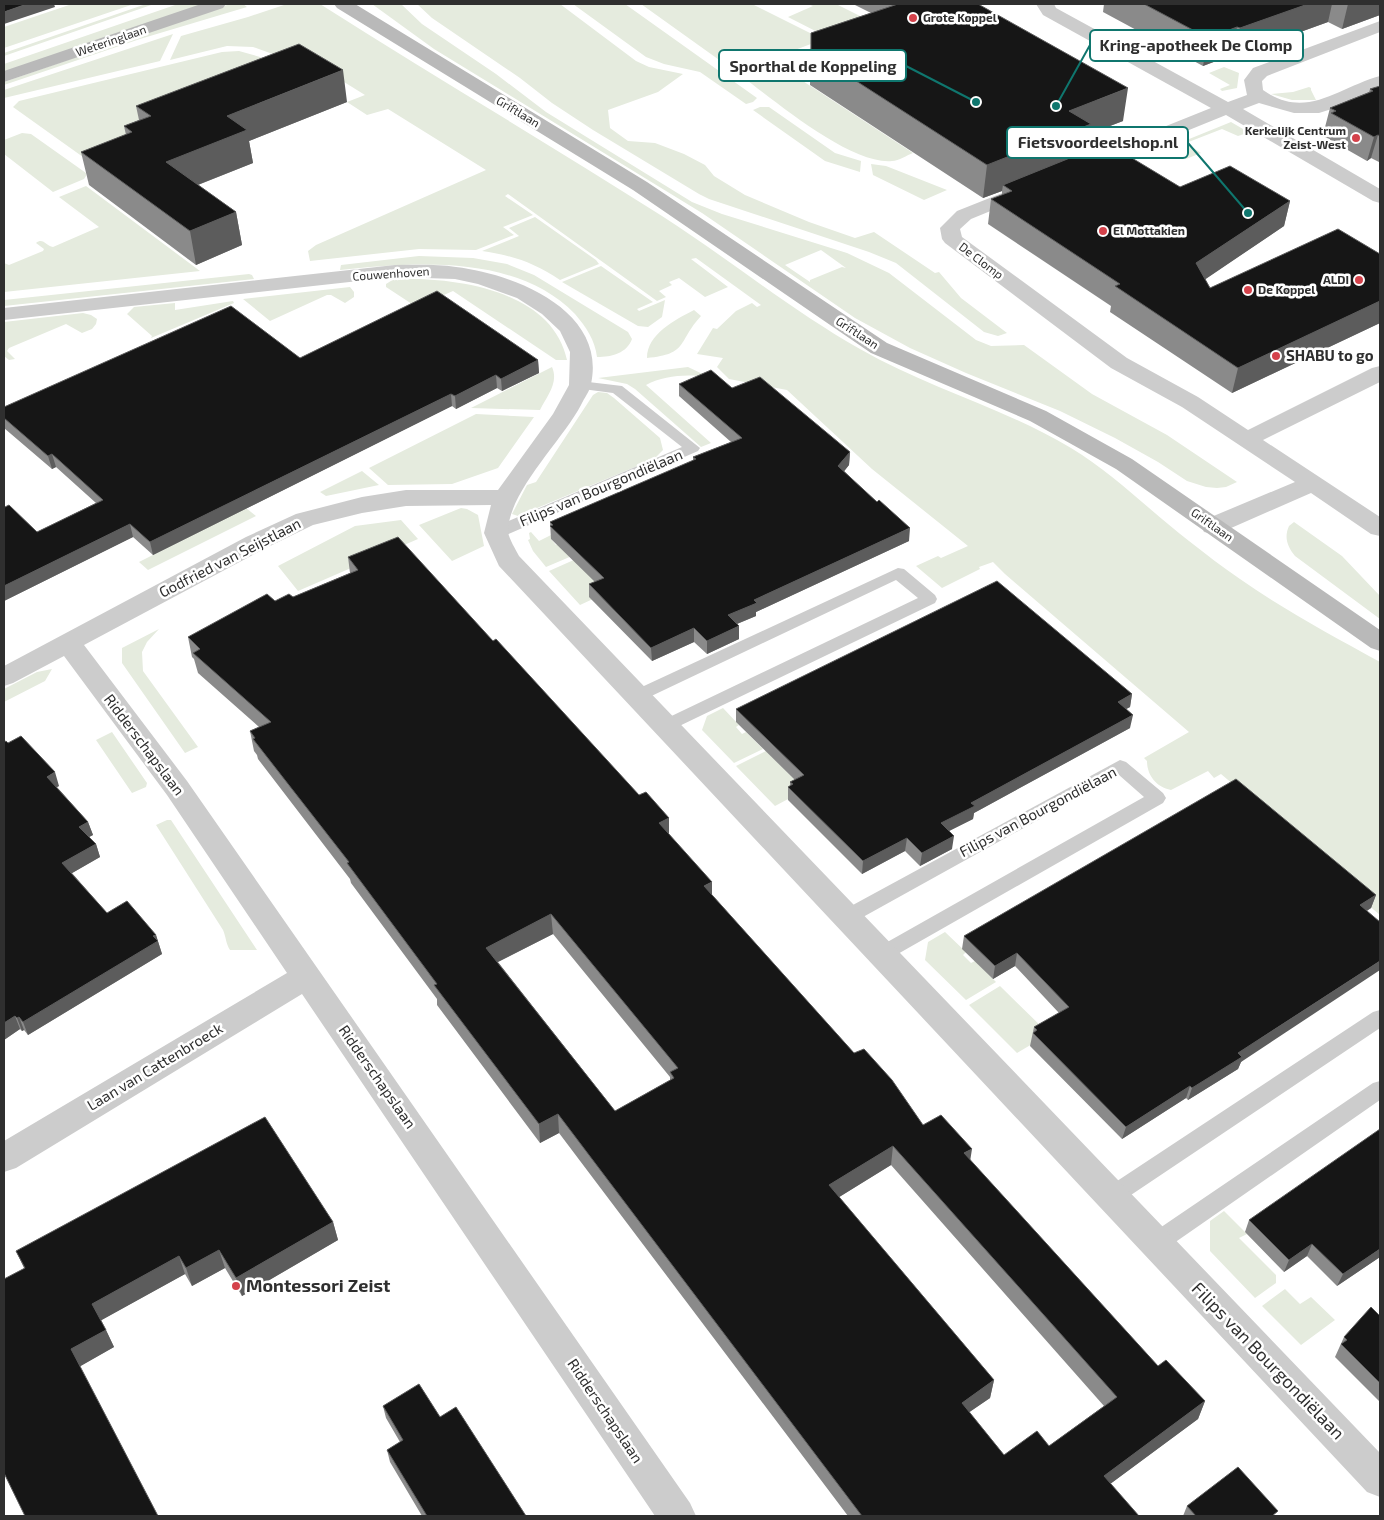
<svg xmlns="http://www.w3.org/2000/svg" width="1384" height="1520" font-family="'Exo 2',sans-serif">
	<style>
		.green { fill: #e5ebde; fill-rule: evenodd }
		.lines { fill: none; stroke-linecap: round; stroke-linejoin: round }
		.lane { fill: #ccc; fill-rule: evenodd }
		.street { fill: #ccc; fill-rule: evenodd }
		.secondary { fill: #b9b9b9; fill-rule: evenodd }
		.wall { fill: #8a8a8a; fill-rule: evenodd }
		.shaded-wall { fill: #5c5c5c }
		.building { fill: #161616; stroke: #5c5c5c; fill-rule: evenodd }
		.poi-dot { fill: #d4424b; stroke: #fff; stroke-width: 2 }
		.labels { text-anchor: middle; stroke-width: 5; stroke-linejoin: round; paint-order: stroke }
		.far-poi-label { font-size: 12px; font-weight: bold; fill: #2f2f2f; stroke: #fff; text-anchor: start }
		.far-street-label { font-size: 12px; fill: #2f2f2f; stroke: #fff }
		.poi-label { font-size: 15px; font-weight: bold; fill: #2f2f2f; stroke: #fff; text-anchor: start }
		.street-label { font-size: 15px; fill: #2f2f2f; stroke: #fff }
		.near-poi-label { font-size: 18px; font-weight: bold; fill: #2f2f2f; stroke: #fff; text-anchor: start }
		.near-street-label { font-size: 18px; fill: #2f2f2f; stroke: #fff }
		.leader { fill: none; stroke: #0f766e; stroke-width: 2 }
		.callout-dot { fill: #0f766e; stroke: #fff; stroke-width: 2 }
		.callout { fill: #fff; stroke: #0f766e; stroke-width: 2 }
		.callout-label { font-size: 16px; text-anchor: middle; font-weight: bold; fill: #2f2f2f }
	</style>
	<rect width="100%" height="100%" fill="#fff"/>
	<path class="green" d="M 72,4 L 134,4 L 4,48 L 4,27 Z
		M 146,4 L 154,4 L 4,56 L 4,53 Z
		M 178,4 L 205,4 L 4,73 L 4,64 Z
		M 230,4 L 243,4 L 247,7 L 140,39 L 4,85 L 4,82 Z
		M 287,4 L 320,4 C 433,76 549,144 662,216 C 729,259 791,310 860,349 C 928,388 1004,408 1071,448 C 1114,474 1150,511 1189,541 C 1206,554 1222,567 1240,579 C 1284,610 1333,636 1380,662 L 1380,915 L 1336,878 L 1340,875 L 1221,774 L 1214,778 L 1208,771 L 1171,790 C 1156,787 1147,775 1147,761 L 1144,758 L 1189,732 L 1005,574 L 993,562 L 979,567 L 980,569 L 942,588 L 916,566 L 938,556 L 941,558 L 968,546 L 872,469 L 787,390 L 729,379 L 717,367 L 723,358 L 697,354 L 713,328 L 717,329 L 736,311 L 752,303 L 757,307 L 761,305 L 696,258 L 691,259 L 728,287 L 705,297 L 679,278 L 669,282 L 672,285 L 659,291 L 666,297 L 657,301 L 508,194 L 505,196 L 533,215 L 503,227 L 514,235 L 476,250 L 419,249 L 310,261 L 308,251 L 316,245 L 486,170 L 388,109 L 367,115 L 347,102 L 365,95 L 336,77 L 253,47 L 227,46 L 170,60 L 181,36 L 248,17 Z
		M 372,4 L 401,4 L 422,24 L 496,74 L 546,112 L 692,202 L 722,214 L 847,253 L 889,273 L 976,340 L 991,346 L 1024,345 L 1092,394 L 1167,435 L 1237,482 L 1226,487 L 1217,488 L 1206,487 L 1187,481 L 1158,462 L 1115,438 L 1060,411 L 966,373 L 910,348 L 855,318 L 702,213 L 434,49 ZM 821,250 L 846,268 L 842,267 L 810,280 L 810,282 L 785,265 Z
		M 417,4 L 560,4 L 636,61 L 649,67 L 683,74 L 658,92 L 608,110 L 610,128 L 628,141 L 655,143 L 684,154 L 705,165 L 714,176 L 745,195 L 809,222 L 855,238 L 874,232 L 935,273 L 939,272 L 961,298 L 1007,333 L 998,336 L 984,332 L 896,263 L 869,252 L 709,199 L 699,194 L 593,130 L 552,103 L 520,78 L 432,18 Z
		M 573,4 L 625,4 L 757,98 L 753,102 L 746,104 L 700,72 L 664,64 L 646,57 Z
		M 641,4 L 752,4 L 820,38 L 819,41 L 736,72 Z
		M 808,4 L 836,4 L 898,35 L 789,72 L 913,153 C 907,155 899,161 892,161 C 850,165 774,100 740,75 L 833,40 L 788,17 L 813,6 Z
		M 173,34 L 160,61 L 4,98 L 4,90 Z
		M 239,51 L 260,57 L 278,67 L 97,167 L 13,107 L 19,101 L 222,52 Z
		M 1224,67 L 1239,73 L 1237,88 L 1222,91 L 1220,89 L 1230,85 L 1209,73 Z
		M 1309,87 L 1311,88 L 1311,90 L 1316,100 L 1292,100 L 1271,94 L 1293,92 Z
		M 760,107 L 769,107 L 835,153 L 861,161 L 860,172 L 825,161 L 753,110 Z
		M 1231,122 L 1243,129 L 1244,134 L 1238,136 L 1222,129 L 1186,143 L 1201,153 L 1186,159 L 1167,148 Z
		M 22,133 L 31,134 L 86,173 L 86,176 L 84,179 L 53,192 L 4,154 L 4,140 Z
		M 871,164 L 886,166 L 947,190 L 924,200 L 873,175 Z
		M 86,186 L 200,271 L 4,292 L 4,263 L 9,265 L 43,251 L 44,249 L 36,243 C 43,237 46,246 53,247 L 99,227 L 59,197 Z
		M 535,217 L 596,260 L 599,264 L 560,280 C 535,263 511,255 482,251 L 519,236 L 509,228 Z
		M 419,256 L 473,258 L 507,264 L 534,275 L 628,332 L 632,339 C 627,353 612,357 597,357 C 595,340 586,327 575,314 C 517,254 415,262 340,270 L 341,265 Z
		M 601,266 L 653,302 L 637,309 L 639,311 L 665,300 L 662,317 L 648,327 L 638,326 L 562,282 Z
		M 249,274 L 252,275 L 254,279 L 4,306 L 4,300 Z
		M 394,279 C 453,277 552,289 567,360 L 556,360 L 453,291 L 414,308 L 415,306 L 386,287 L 386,284 Z
		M 350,287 L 354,292 L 354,297 L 345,303 L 331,295 L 327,295 L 270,321 L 243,299 Z
		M 233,301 L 234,303 L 151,338 L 152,336 L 127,314 L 134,307 L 175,303 L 175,310 Z
		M 694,310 L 701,316 C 677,342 689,354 647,358 C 647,334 675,320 694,310 Z
		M 83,313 L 91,315 L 97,319 L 96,324 L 92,329 L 82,333 L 66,324 L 9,348 L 7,351 L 15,359 L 9,360 L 4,356 L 4,322 Z
		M 552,367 C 559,383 547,396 540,410 L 471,408 Z
		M 688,367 L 709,377 C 687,374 665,375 646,385 L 711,443 L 701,447 L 635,389 L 627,384 L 598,378 Z
		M 598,392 L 607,393 L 614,398 L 660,438 L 663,450 L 654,459 L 518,516 L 512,514 L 527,485 L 536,482 L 593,395 Z
		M 476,414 L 534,417 L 498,468 L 452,484 L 388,485 L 369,468 Z
		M 362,471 L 379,485 L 326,496 L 320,492 Z
		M 246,508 L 256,516 L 148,570 L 139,562 Z
		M 461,508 L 467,509 L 478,515 L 484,546 L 452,561 L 419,525 Z
		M 401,520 L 418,539 L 298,591 L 278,566 L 355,526 Z
		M 1294,522 L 1342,556 L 1380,596 L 1380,619 L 1295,556 C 1287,546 1284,537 1289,526 Z
		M 531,532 L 539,541 L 551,535 L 554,538 L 551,539 L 556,545 L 559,543 L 572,556 L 546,567 L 533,551 L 528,540 L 530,539 L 529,533 Z
		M 576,559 L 608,592 L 580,605 L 549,571 Z
		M 159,629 L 147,642 L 142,652 L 143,671 L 198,747 L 185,753 L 122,663 L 122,648 Z
		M 52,669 L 45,681 L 4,702 L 4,689 L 37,672 Z
		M 723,708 L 739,725 L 736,727 L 742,734 L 746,732 L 763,749 L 734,763 L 702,730 L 707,716 Z
		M 112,732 L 147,783 L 146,787 L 132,793 L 96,740 Z
		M 766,751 L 805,790 L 775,806 L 736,766 Z
		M 167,820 L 171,820 L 257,950 L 230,950 C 226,944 226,937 223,930 L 156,825 Z
		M 945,932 L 966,952 L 963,955 L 971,963 L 975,961 L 996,982 L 966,1000 L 925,960 L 928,942 Z
		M 1000,986 L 1049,1034 L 1017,1053 L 969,1005 Z
		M 1224,1211 L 1247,1234 L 1239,1238 L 1276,1275 L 1276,1283 L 1255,1298 L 1210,1251 L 1210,1221 Z
		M 1285,1289 L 1300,1304 L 1311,1297 L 1335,1320 L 1301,1345 L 1262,1306 Z"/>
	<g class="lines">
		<path class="lane" d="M 580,381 L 622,386 L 700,448 L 698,451 L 502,537 L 490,537 L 488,533 L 490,529 L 682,447 L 613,393 L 575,388 L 573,385 L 575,382 Z
			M 898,568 L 904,569 L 935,595 L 937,599 L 935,603 L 671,730 L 665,732 L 659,730 L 656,726 L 659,722 L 918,598 L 896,580 L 643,700 L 637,702 L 631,700 L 629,696 L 631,692 Z
			M 1120,760 L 1126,762 L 1163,793 L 1166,798 L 1163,803 L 889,959 L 882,962 L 875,959 L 872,954 L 875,949 L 1144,797 L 1119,775 L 854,922 L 847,924 L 840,922 L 838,917 L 840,912 Z
			M 1380,1010 L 1380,1028 L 1119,1203 L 1112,1205 L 1105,1203 L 1101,1196 L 1105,1189 L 1373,1012 Z
			M 1380,1081 L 1380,1100 L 1164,1250 L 1156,1253 L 1148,1250 L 1145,1243 L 1148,1236 L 1373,1083 Z"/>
		<path class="street" d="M 1036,4 L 1054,4 L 1056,8 L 1228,102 L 1247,95 L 1244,80 L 1253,68 L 1380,21 L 1380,32 L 1267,76 L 1262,81 L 1263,90 C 1306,121 1339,87 1380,76 L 1380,89 L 1341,106 L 1319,113 L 1294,113 L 1259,103 L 1243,109 L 1380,189 L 1380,203 L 1373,201 L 1226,115 L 1093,169 L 1086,171 L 1079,169 L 1076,165 L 1079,161 L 1211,108 L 1043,15 Z
			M 1025,184 L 1032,186 L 1035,190 L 1032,194 L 971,219 L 960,229 L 962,237 L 1127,358 L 1198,397 L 1248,430 L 1372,368 L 1380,366 L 1380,382 L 1263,440 L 1380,517 L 1380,536 L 1371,534 L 1311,493 L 1222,532 L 1213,534 L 1204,532 L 1201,526 L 1204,520 L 1295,482 L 1182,407 L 1111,368 L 945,243 L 942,239 L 940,228 L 957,211 Z
			M 395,265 C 415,265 436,264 456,267 C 514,274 607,310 591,384 C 590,391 584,398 581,405 C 562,441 508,492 508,532 C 509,539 516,550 519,556 L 1380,1453 L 1380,1497 L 1367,1492 L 499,566 L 484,533 L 491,505 L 406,506 L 362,513 L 313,525 L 264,549 L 84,645 L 187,781 L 690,1503 L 696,1516 L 655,1516 L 302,994 L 16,1168 L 4,1172 L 4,1141 L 287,973 L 167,795 L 64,656 L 13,683 L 4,686 L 4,666 L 246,537 L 296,514 L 362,497 L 406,490 L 498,490 L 553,414 L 569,385 L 570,352 L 560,331 L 542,314 L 517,298 L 478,284 L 455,279 L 395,277 L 4,320 L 4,308 Z"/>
		<path class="secondary" d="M 201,4 L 226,4 L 223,8 L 4,82 L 4,71 Z
			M 334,4 L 355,4 L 647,182 L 887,343 L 1046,411 L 1132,459 L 1380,630 L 1380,651 L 1371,648 L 1116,469 L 1030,421 L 871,353 L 633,190 L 337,8 Z"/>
	</g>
	<path class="wall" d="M 853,4 L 978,4 L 1123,121 L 1089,134 L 1086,151 L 1180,187 L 1290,201 L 1284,226 L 1205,279 L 1210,288 L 1380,254 L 1380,323 L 1232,393 L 1110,312 L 1111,306 L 988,224 L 991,199 L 1002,195 L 1002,191 L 983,198 L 810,85 L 811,33 L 871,13 Z
		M 1104,4 L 1380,4 L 1380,15 L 1342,29 L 1328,22 L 1234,56 L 1232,55 L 1203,66 L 1103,12 Z
		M 1380,86 L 1380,161 L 1379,162 L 1371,158 L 1367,161 L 1325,137 L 1326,132 L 1324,131 L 1330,108 L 1369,92 L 1370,89 Z
		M 347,102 L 249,141 L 253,163 L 198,185 L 236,212 L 242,245 L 196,265 L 89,185 L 81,152 L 126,135 L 124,126 L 139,120 L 136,106 Z
		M 300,358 L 538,360 L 539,373 L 502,391 L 497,388 L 456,409 L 452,406 L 153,555 L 133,537 L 4,601 L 4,506 L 37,532 L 96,503 L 56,467 L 52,469 L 4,428 L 4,407 Z
		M 679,384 L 732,388 L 850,452 L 849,465 L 844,471 L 909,541 L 756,612 L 756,616 L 737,624 L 739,639 L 707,654 L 694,642 L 652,661 L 589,597 L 589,584 L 595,582 L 551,539 L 550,522 L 693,461 L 693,457 L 731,442 L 679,396 Z
		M 348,557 L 493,641 L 639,795 L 669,818 L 669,834 L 712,895 L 854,1053 L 923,1125 L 970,1160 L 1158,1366 L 1205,1401 L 1198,1419 L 1110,1484 L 1139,1516 L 848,1516 L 559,1133 L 540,1143 L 437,1005 L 437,999 L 351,883 L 350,879 L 258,759 L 257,755 L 254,751 L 250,731 L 259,727 L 198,673 L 194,659 L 192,657 L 188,637 L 275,601 L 293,597 L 350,573 ZM 553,934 L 670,1077 L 670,1080 L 615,1111 L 498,962 ZM 891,1165 L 1104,1406 L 1049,1446 L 1004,1455 L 969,1412 L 990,1398 L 994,1380 L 839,1197 Z
		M 1132,694 L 1130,707 L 1126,709 L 1130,728 L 974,813 L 973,819 L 949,831 L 952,849 L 920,866 L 905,851 L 862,874 L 788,800 L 788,787 L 790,786 L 790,782 L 795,780 L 736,722 L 736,709 Z
		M 4,742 L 59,786 L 57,787 L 88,822 L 93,835 L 89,837 L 96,844 L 100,857 L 72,873 L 107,913 L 156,935 L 162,954 L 28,1035 L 24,1030 L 22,1031 L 20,1029 L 4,1040 Z
		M 1376,895 L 1371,908 L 1367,911 L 1241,1062 L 1238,1069 L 1188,1100 L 1186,1098 L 1122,1139 L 1030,1046 L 1034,1027 L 1059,1013 L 1015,966 L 993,979 L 962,949 L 964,936 Z
		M 1249,1220 L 1380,1257 L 1337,1286 L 1307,1256 L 1284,1272 L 1245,1232 Z
		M 333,1222 L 338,1240 L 242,1296 L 225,1268 L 192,1286 L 185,1274 L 101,1320 L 114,1347 L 80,1366 L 24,1268 L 16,1251 Z
		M 1380,1316 L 1380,1402 L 1335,1357 L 1344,1337 Z
		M 383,1406 L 440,1417 L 526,1516 L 422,1516 L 390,1462 L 387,1450 L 400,1442 L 386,1418 Z
		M 1187,1506 L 1276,1516 L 1183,1516 Z"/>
	<path class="shaded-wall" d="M 27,4 L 54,4 L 55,7 L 4,24 L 4,12 Z
		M 1308,4 L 1332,4 L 1328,22 L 1234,56 L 1240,28 Z
		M 1348,4 L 1380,4 L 1380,15 L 1342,29 Z
		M 1237,27 L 1232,55 L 1203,66 L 1208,38 Z
		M 343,70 L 347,102 L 249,141 L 253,163 L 172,195 L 166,162 L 227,116 Z
		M 1128,88 L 1123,121 L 1089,134 L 1086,157 L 1003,185 L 1002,191 L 983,198 L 987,165 L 1069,111 Z
		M 1378,135 L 1371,158 L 1367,161 L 1374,137 Z
		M 1290,201 L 1284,226 L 1191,289 L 1196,263 Z
		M 236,212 L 242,245 L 196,265 L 190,231 Z
		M 1380,301 L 1380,323 L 1232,393 L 1238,368 Z
		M 538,360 L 539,373 L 502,391 L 501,379 Z
		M 496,375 L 497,388 L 456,409 L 455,396 Z
		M 451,394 L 452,406 L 153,555 L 150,542 Z
		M 850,452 L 849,465 L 838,479 L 838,466 Z
		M 52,454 L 56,467 L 52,469 L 48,456 Z
		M 130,524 L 133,537 L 4,601 L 4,586 Z
		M 910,528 L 909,541 L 756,612 L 756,616 L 727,628 L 728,615 L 754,600 Z
		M 739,626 L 739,639 L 707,654 L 707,641 Z
		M 694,628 L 694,642 L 652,661 L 651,648 Z
		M 1132,694 L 1130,707 L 1115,715 L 1118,702 Z
		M 1133,715 L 1130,728 L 974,813 L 973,819 L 939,836 L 941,823 L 971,803 Z
		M 55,772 L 59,786 L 51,790 L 47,777 Z
		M 669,818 L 669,837 L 659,823 Z
		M 88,822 L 93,835 L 83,840 L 79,827 Z
		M 954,836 L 952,849 L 920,866 L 922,853 Z
		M 907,838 L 905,851 L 862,874 L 863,861 Z
		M 96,844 L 100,857 L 67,876 L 62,863 Z
		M 712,882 L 712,902 L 704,886 Z
		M 1376,895 L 1371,908 L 1355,918 L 1360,905 Z
		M 551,914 L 553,934 L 488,967 L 486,948 Z
		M 156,935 L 162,954 L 28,1035 L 23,1022 Z
		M 1017,953 L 1015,966 L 993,979 L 995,966 Z
		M 1380,961 L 1380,970 L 1241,1062 L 1238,1069 L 1188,1100 L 1192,1088 L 1238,1053 Z
		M 15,1016 L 20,1029 L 4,1040 L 4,1023 Z
		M 19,1017 L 24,1030 L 22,1031 L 17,1018 Z
		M 1190,1086 L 1186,1098 L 1122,1139 L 1126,1127 Z
		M 558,1114 L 559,1133 L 540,1143 L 539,1124 Z
		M 893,1146 L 891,1165 L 828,1204 L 829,1185 Z
		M 972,1149 L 969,1168 L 964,1153 Z
		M 333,1222 L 338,1240 L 242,1296 L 236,1278 Z
		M 1312,1244 L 1307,1256 L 1284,1272 L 1289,1260 Z
		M 1380,1249 L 1380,1257 L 1337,1286 L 1343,1274 Z
		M 219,1250 L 225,1268 L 192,1286 L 186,1268 Z
		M 179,1256 L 185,1274 L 100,1321 L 92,1304 Z
		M 106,1330 L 114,1347 L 79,1367 L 71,1349 Z
		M 994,1380 L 990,1398 L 958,1420 L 962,1403 Z
		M 1205,1401 L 1198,1419 L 1098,1493 L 1104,1476 Z"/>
	<path class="building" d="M 4,4 L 27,4 L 4,12 Z
		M 898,4 L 978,4 L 1128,88 L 1069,111 L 1091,124 L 987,165 L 811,52 L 811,33 Z
		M 1144,4 L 1308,4 L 1240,28 L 1237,27 L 1208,38 Z
		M 299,44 L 343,70 L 227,116 L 247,130 L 166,162 L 236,212 L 190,231 L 81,152 L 132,132 L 124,126 L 151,116 L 136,106 Z
		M 1380,86 L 1380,136 L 1378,135 L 1374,137 L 1331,113 L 1336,111 L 1330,108 L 1373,91 L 1370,89 Z
		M 1107,143 L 1180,187 L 1230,166 L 1290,201 L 1196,263 L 1210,288 L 1338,229 L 1380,254 L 1380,301 L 1238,368 L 1115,286 L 1120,284 L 991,199 L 1012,191 L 1003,185 Z
		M 437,291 L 538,360 L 501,379 L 496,375 L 455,396 L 451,394 L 150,542 L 130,524 L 4,586 L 4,506 L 5,507 L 9,505 L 37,532 L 103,500 L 52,454 L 48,456 L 4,418 L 4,407 L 231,306 L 300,358 Z
		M 711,370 L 732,388 L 760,377 L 850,452 L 838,466 L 877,502 L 879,500 L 910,528 L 754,600 L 757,603 L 728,615 L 739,626 L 707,641 L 694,628 L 651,648 L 589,584 L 604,578 L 550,526 L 553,525 L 550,522 L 696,459 L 693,457 L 742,438 L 679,384 Z
		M 398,537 L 493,641 L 496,639 L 639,795 L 646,792 L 669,818 L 659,823 L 712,882 L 704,886 L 854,1053 L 864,1049 L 892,1080 L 923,1125 L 941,1115 L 972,1149 L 964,1153 L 1158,1366 L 1166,1360 L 1205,1401 L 1104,1476 L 1139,1516 L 862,1516 L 558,1114 L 539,1124 L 434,985 L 437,984 L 347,863 L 349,862 L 253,739 L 255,738 L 250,731 L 271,722 L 193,653 L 200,649 L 188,637 L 267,594 L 275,601 L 289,594 L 293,597 L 358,570 L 348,557 ZM 551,914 L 678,1068 L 670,1072 L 674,1078 L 615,1111 L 486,948 ZM 893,1146 L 1117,1397 L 1049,1446 L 1037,1431 L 1004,1455 L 962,1403 L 994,1380 L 829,1185 Z
		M 997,581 L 1132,694 L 1118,702 L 1133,715 L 971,803 L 975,806 L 941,823 L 954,836 L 922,853 L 907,838 L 863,861 L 788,787 L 793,784 L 790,782 L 804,775 L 736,709 Z
		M 21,736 L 55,772 L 47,777 L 88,822 L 79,827 L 96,844 L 62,863 L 107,913 L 127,901 L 156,935 L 153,936 L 158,941 L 23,1022 L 19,1017 L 17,1018 L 15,1016 L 4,1023 L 4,742 L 6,741 L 8,743 Z
		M 1236,779 L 1376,895 L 1360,905 L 1380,922 L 1380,961 L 1238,1053 L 1242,1057 L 1192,1088 L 1190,1086 L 1126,1127 L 1033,1033 L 1037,1030 L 1034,1027 L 1069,1007 L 1017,953 L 995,966 L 964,936 Z
		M 265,1117 L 333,1222 L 236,1278 L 219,1250 L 186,1268 L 179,1256 L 92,1304 L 106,1330 L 71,1349 L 158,1516 L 25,1516 L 4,1473 L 4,1279 L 25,1268 L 16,1251 Z
		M 1380,1129 L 1380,1249 L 1343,1274 L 1312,1244 L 1289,1260 L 1249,1220 Z
		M 1371,1307 L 1380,1316 L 1380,1383 L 1341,1344 L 1347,1340 L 1344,1337 Z
		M 419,1384 L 440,1417 L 456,1407 L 526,1516 L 427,1516 L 387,1450 L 403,1440 L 383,1406 Z
		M 1238,1467 L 1278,1511 L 1272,1516 L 1196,1516 L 1187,1506 Z"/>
	<g class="poi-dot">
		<circle cx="913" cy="18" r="5"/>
		<circle cx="1356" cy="138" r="5"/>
		<circle cx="1103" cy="231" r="5"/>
		<circle cx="1359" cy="280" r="5"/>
		<circle cx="1248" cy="290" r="5"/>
		<circle cx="1276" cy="356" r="5"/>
		<circle cx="236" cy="1286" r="5"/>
	</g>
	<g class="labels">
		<g class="far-poi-label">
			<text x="923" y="22">Grote Koppel</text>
			<text x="1346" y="135" text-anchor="end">Kerkelijk Centrum<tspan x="1346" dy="14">Zeist-West</tspan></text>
			<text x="1113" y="235">El Mottakien</text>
			<text x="1349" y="284" text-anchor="end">ALDI</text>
			<text x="1258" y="294">De Koppel</text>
		</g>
		<g class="far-street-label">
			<text transform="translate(111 41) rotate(-19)" y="4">Weteringlaan</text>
			<text transform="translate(518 112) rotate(31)" y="4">Griftlaan</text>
			<text transform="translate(981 261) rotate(37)" y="4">De Clomp</text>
			<text transform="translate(391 274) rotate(-4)" y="4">Couwenhoven</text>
			<text transform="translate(857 333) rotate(33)" y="4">Griftlaan</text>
			<text transform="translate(1212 525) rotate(35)" y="4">Griftlaan</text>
		</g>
		<g class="poi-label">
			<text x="1286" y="361">SHABU to go</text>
		</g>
		<g class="street-label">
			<text transform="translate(601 488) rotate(-23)" y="5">Filips van Bourgondiëlaan</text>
			<text transform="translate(230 558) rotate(-27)" y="5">Godfried van Seijstlaan</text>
			<text transform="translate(144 745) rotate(53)" y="5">Ridderschapslaan</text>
			<text transform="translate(1038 812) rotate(-28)" y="5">Filips van Bourgondiëlaan</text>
			<text transform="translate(155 1067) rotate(-31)" y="5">Laan van Cattenbroeck</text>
			<text transform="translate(377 1077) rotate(55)" y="5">Ridderschapslaan</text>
			<text transform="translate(605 1411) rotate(56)" y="5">Ridderschapslaan</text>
		</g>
		<g class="near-poi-label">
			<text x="246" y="1292">Montessori Zeist</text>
		</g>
		<g class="near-street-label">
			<text transform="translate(1268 1361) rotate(46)" y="6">Filips van Bourgondiëlaan</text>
		</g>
	</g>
	<path class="leader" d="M1056 106L1090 45M976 102L906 66M1248 213L1188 143"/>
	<g class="callout-dot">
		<circle cx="1056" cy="106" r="5"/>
		<circle cx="976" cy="102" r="5"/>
		<circle cx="1248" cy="213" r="5"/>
	</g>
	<g class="callout">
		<rect x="1090" y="30" width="213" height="31" rx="5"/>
		<rect x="719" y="50" width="187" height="31" rx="5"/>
		<rect x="1007" y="127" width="181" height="31" rx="5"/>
	</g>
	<g class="callout-label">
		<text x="1196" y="51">Kring-apotheek De Clomp</text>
		<text x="813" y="72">Sporthal de Koppeling</text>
		<text x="1098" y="148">Fietsvoordeelshop.nl</text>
	</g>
	<rect width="1384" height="1520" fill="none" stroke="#2f2f2f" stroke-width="10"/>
</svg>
